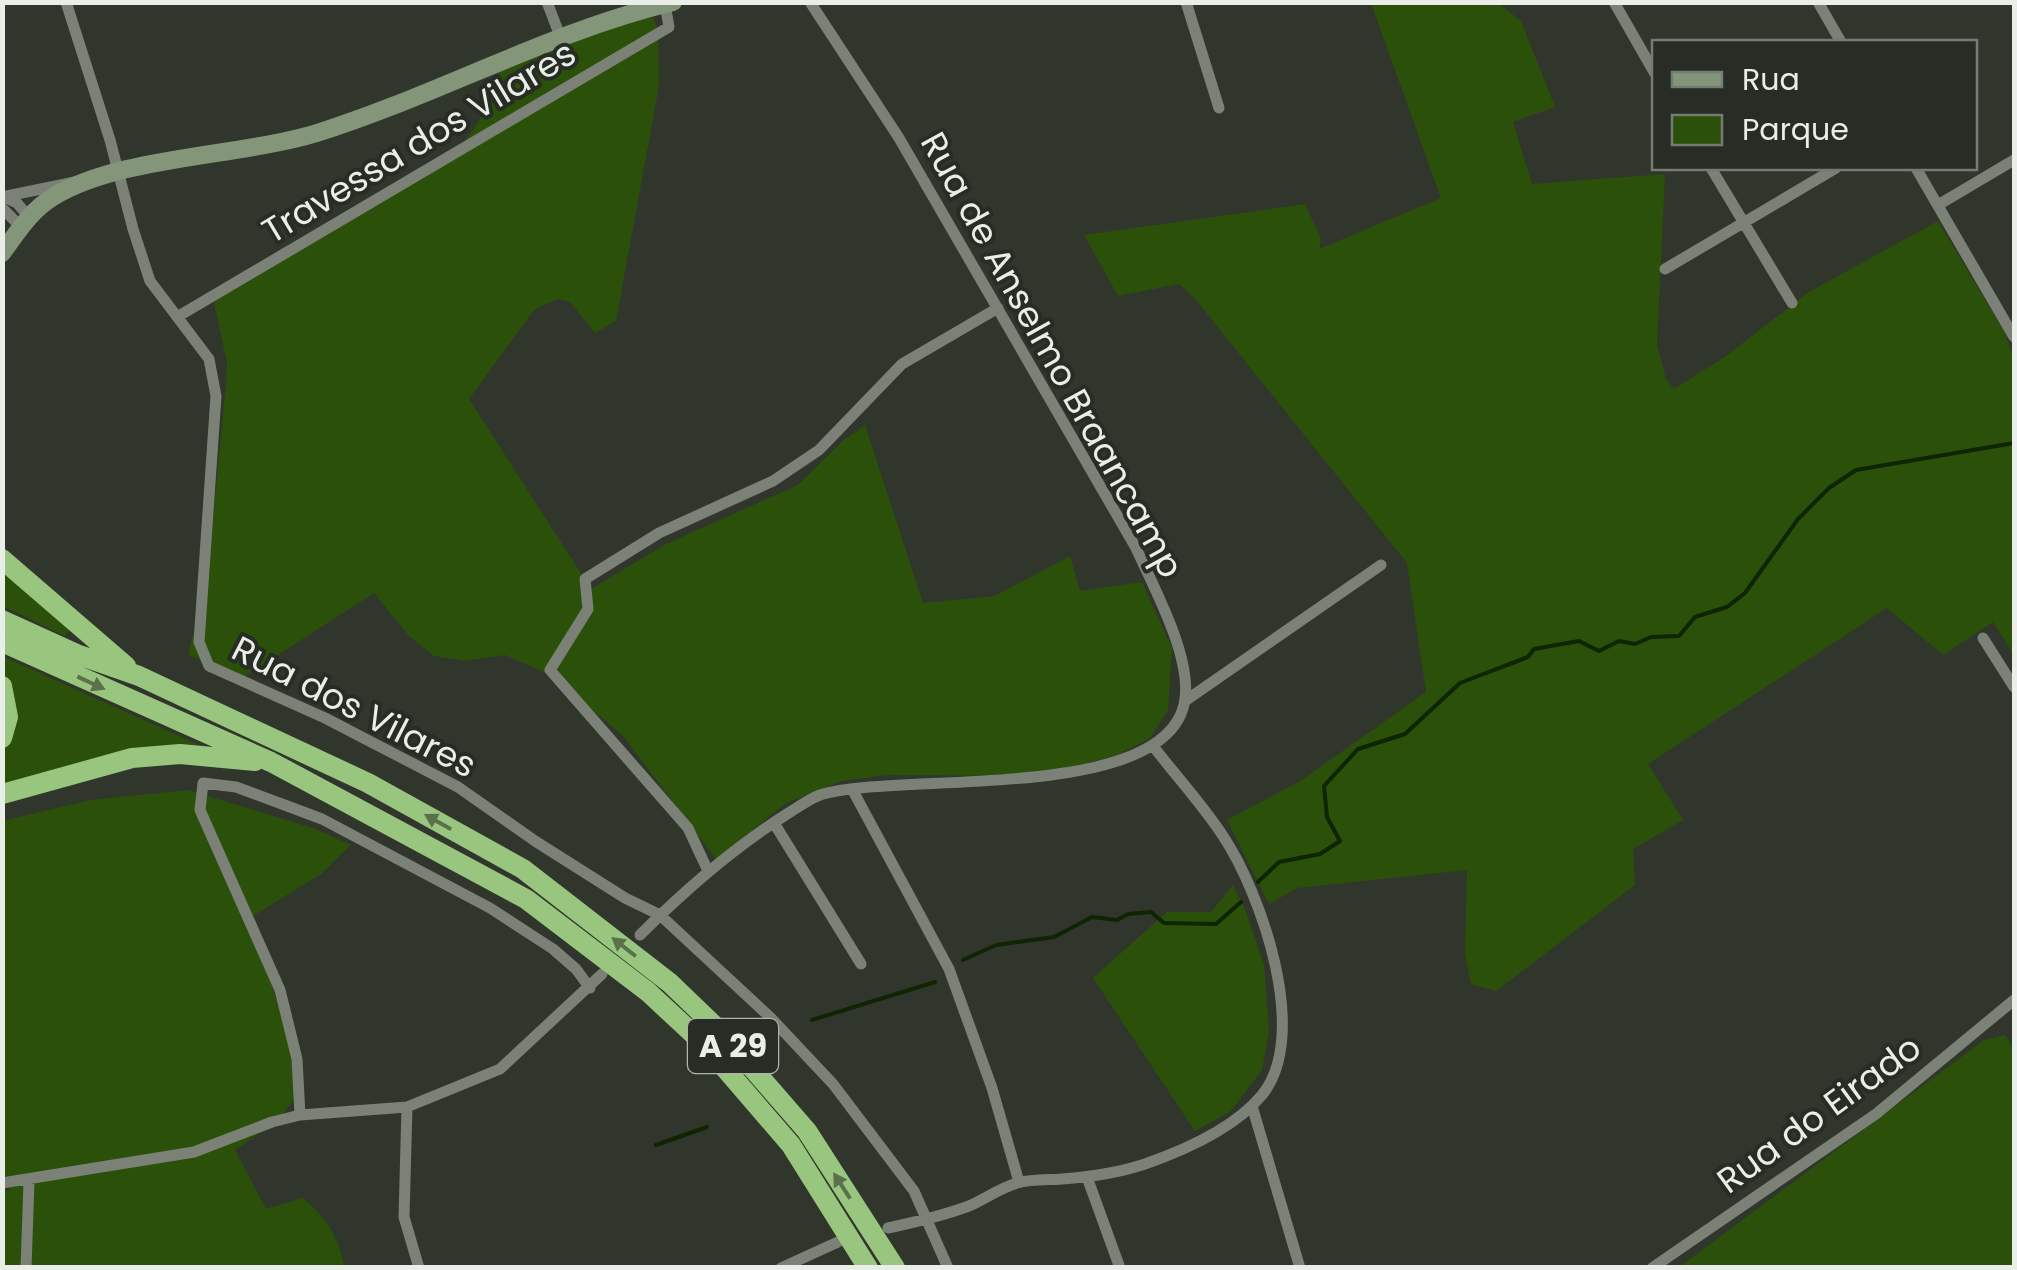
<svg xmlns="http://www.w3.org/2000/svg" width="2017" height="1270" font-family="Poppins,sans-serif">
	<style>
		.green { fill: #2b5009 }
		.lines { fill: none; stroke-linecap: round; stroke-linejoin: round }
		.stream { stroke: #0f2401; stroke-width: 4 }
		.minor { stroke: #7b8177; stroke-width: 11 }
		.secondary { stroke: #849679; stroke-width: 18 }
		.motorway { stroke: #99c67e; stroke-width: 20 }
		.oneway { fill: #5a714c }
		.labels { text-anchor: middle; stroke-width: 8; stroke-linejoin: round; paint-order: stroke }
		.shield { fill: #272c24; stroke: #b0b4ad; stroke-width: 2.5 }
		.shield-label { font-size: 32px; font-weight: bold; fill: #eaeee8 }
		.street-label { font-size: 35px; fill: #eaeee8; stroke: #272c24 }
	</style>
	<rect width="100%" height="100%" fill="#31362d"/>
	<path class="green" d="M 1371,3 L 1498,3 L 1521,21 L 1555,107 L 1513,122 L 1532,184 L 1665,174 L 1657,344 L 1666,379 L 1674,389 L 1726,356 L 1809,292 L 1938,221 L 2005,333 L 2014,359 L 2014,655 L 1993,622 L 1943,655 L 1887,608 L 1648,764 L 1683,820 L 1633,849 L 1635,885 L 1496,991 L 1471,984 L 1465,953 L 1467,870 L 1297,888 L 1269,904 L 1227,820 L 1302,780 L 1426,692 L 1407,563 L 1196,300 L 1179,284 L 1118,296 L 1084,235 L 1305,204 L 1321,239 L 1319,249 L 1441,198 Z
		M 651,13 L 658,29 L 659,86 L 616,321 L 595,333 L 570,302 L 557,299 L 534,310 L 469,399 L 591,589 L 666,544 L 798,485 L 844,440 L 865,425 L 923,603 L 995,596 L 1070,556 L 1080,591 L 1142,582 L 1172,648 L 1168,710 L 1150,738 L 1118,755 L 1034,776 L 888,775 L 842,781 L 786,803 L 716,859 L 624,737 L 553,676 L 505,655 L 464,661 L 434,656 L 409,636 L 374,593 L 244,677 L 188,655 C 212,566 217,474 226,383 L 227,363 L 214,303 L 232,284 L 458,148 C 477,129 488,105 500,79 L 497,67 Z
		M 2,567 L 71,629 L 65,636 L 3,606 Z
		M 4,657 L 208,749 L 3,787 L 3,754 L 15,723 L 10,686 L 3,672 Z
		M 188,790 L 316,829 L 351,845 L 321,874 L 243,922 C 275,983 288,1027 297,1096 L 278,1120 L 235,1150 L 266,1209 L 302,1198 C 325,1214 340,1239 344,1267 L 3,1267 L 3,1191 L 10,1190 L 2,1165 L 2,821 L 91,800 Z
		M 1233,885 L 1246,912 L 1264,965 L 1269,1030 L 1262,1070 L 1231,1111 L 1195,1131 L 1093,978 L 1167,912 L 1211,912 Z
		M 2005,1035 L 2014,1049 L 2014,1267 L 1678,1268 L 1984,1040 Z"/>
	<g class="lines">
		<path class="stream" d="M 1258,882 L 1279,862 L 1320,854 L 1340,841 L 1327,817 L 1324,786 L 1358,749 L 1405,734 L 1460,683 L 1528,657 L 1534,649 L 1579,641 L 1599,651 L 1619,641 L 1635,644 L 1651,637 L 1679,636 L 1695,617 L 1727,607 L 1745,593 L 1798,519 L 1829,488 L 1856,470 L 2014,443
			M 963,960 L 996,945 L 1054,937 L 1092,917 L 1117,920 L 1128,914 L 1151,912 L 1164,923 L 1216,924 L 1241,902
			M 812,1020 L 935,982
			M 656,1145 L 707,1127"/>
		<path class="minor" d="M 66,2 L 110,140 L 133,229 L 150,281 L 209,359 L 216,396 L 199,642 L 209,666 L 325,718 L 458,787 L 535,841 L 625,898 L 660,915 L 771,1018 L 833,1084 L 914,1191 L 948,1268
			M 547,2 L 560,36
			M 1186,2 L 1219,108
			M 1614,2 L 1654,72
			M 1818,2 L 1841,42
			M 1711,168 L 1792,303
			M 1916,168 L 2014,337
			M 2,197 L 75,182
			M 4,197 L 17,203 L 29,217
			M 1938,205 L 2014,160
			M 2,208 L 21,227
			M 1665,269 L 1836,168
			M 177,317 L 669,27 L 665,4
			M 1983,638 L 2014,687
			M 1185,701 L 1381,565
			M 852,789 L 949,969 L 992,1088 L 1019,1182
			M 774,823 L 861,964
			M 708,871 L 688,828 L 550,670 L 588,609 L 585,579 L 659,533 L 773,481 L 819,450 L 902,364 L 998,308
			M 640,935 C 685,890 733,848 787,814 C 797,808 809,799 820,795 C 896,771 1171,805 1185,699 C 1191,655 1154,588 1136,548 L 899,138 L 810,2
			M 1252,1106 L 1300,1268
			M 407,1107 L 404,1217 L 419,1268
			M 300,1115 L 297,1059 L 280,990 L 200,810 L 203,783 L 236,787 L 322,819 L 490,908 L 553,949 L 576,969 L 590,988
			M 1087,1177 L 1120,1268
			M 2,1183 L 194,1152 L 272,1122 L 300,1115 L 407,1107 L 500,1069 L 602,974
			M 888,1228 C 916,1222 942,1216 969,1206 C 985,1199 1000,1188 1017,1183 C 1031,1179 1048,1180 1062,1179 C 1090,1177 1118,1173 1145,1164 C 1185,1150 1234,1129 1262,1095 C 1311,1035 1261,893 1223,836 C 1203,805 1176,776 1153,746
			M 26,1268 L 29,1181
			M 781,1268 L 838,1242
			M 1652,1268 L 1876,1114 L 2014,1000"/>
		<path class="secondary" d="M 2,253 C 17,233 31,210 53,197 C 120,156 238,157 317,133 C 438,95 549,32 673,2"/>
		<path class="motorway" d="M 2,559 L 126,666
			M 2,620 L 79,655 L 139,676 L 368,783 L 523,869 L 670,983 L 720,1031 L 807,1131 L 895,1268
			M 2,642 L 271,762 L 526,899 L 648,992 L 705,1045 L 791,1145 L 868,1268
			M 2,686 L 8,717 L 2,738
			M 2,794 L 132,758 L 180,754 L 255,761"/>
	</g>
	<defs><path id="oneway-solid" d="M-6-.8H1V-3.2L6.5 0L1 3.2V.8H-6Z" transform="scale(2.5)"/></defs>
	<g class="oneway">
		<use href="#oneway-solid" transform="translate(91 683) rotate(25)"/>
		<use href="#oneway-solid" transform="translate(438 822) rotate(-151)"/>
		<use href="#oneway-solid" transform="translate(624 947) rotate(-142)"/>
		<use href="#oneway-solid" transform="translate(842 1186) rotate(-123)"/>
	</g>
	<g class="labels">
		<rect class="shield" x="688" y="1019" width="90" height="54" rx="8"/>
		<g class="shield-label">
			<text x="733" y="1057">A 29</text>
		</g>
		<g class="street-label">
			<text transform="translate(419 142) rotate(-31)" y="12">Travessa dos Vilares</text>
			<text transform="translate(1052 355) rotate(61)" y="12">Rua de Anselmo Braancamp</text>
			<text transform="translate(354 707) rotate(27)" y="12">Rua dos Vilares</text>
			<text transform="translate(1819 1114) rotate(-36)" y="12">Rua do Eirado</text>
		</g>
	</g>
	<rect width="2017" height="1270" fill="none" stroke="#eaeee8" stroke-width="10"/>
	<rect x="1652" y="40" width="325" height="130" fill="#272c24" stroke="#757a72" stroke-width="2.5"/>
	<rect x="1672" y="72" width="50" height="15" fill="#849679" stroke="#757a72" stroke-width="2.5"/>
	<text x="1742" y="90" font-size="30" fill="#eaeee8">Rua</text>
	<rect x="1672" y="115" width="50" height="30" fill="#2b5009" stroke="#757a72" stroke-width="2.5"/>
	<text x="1742" y="140" font-size="30" fill="#eaeee8">Parque</text>
</svg>
